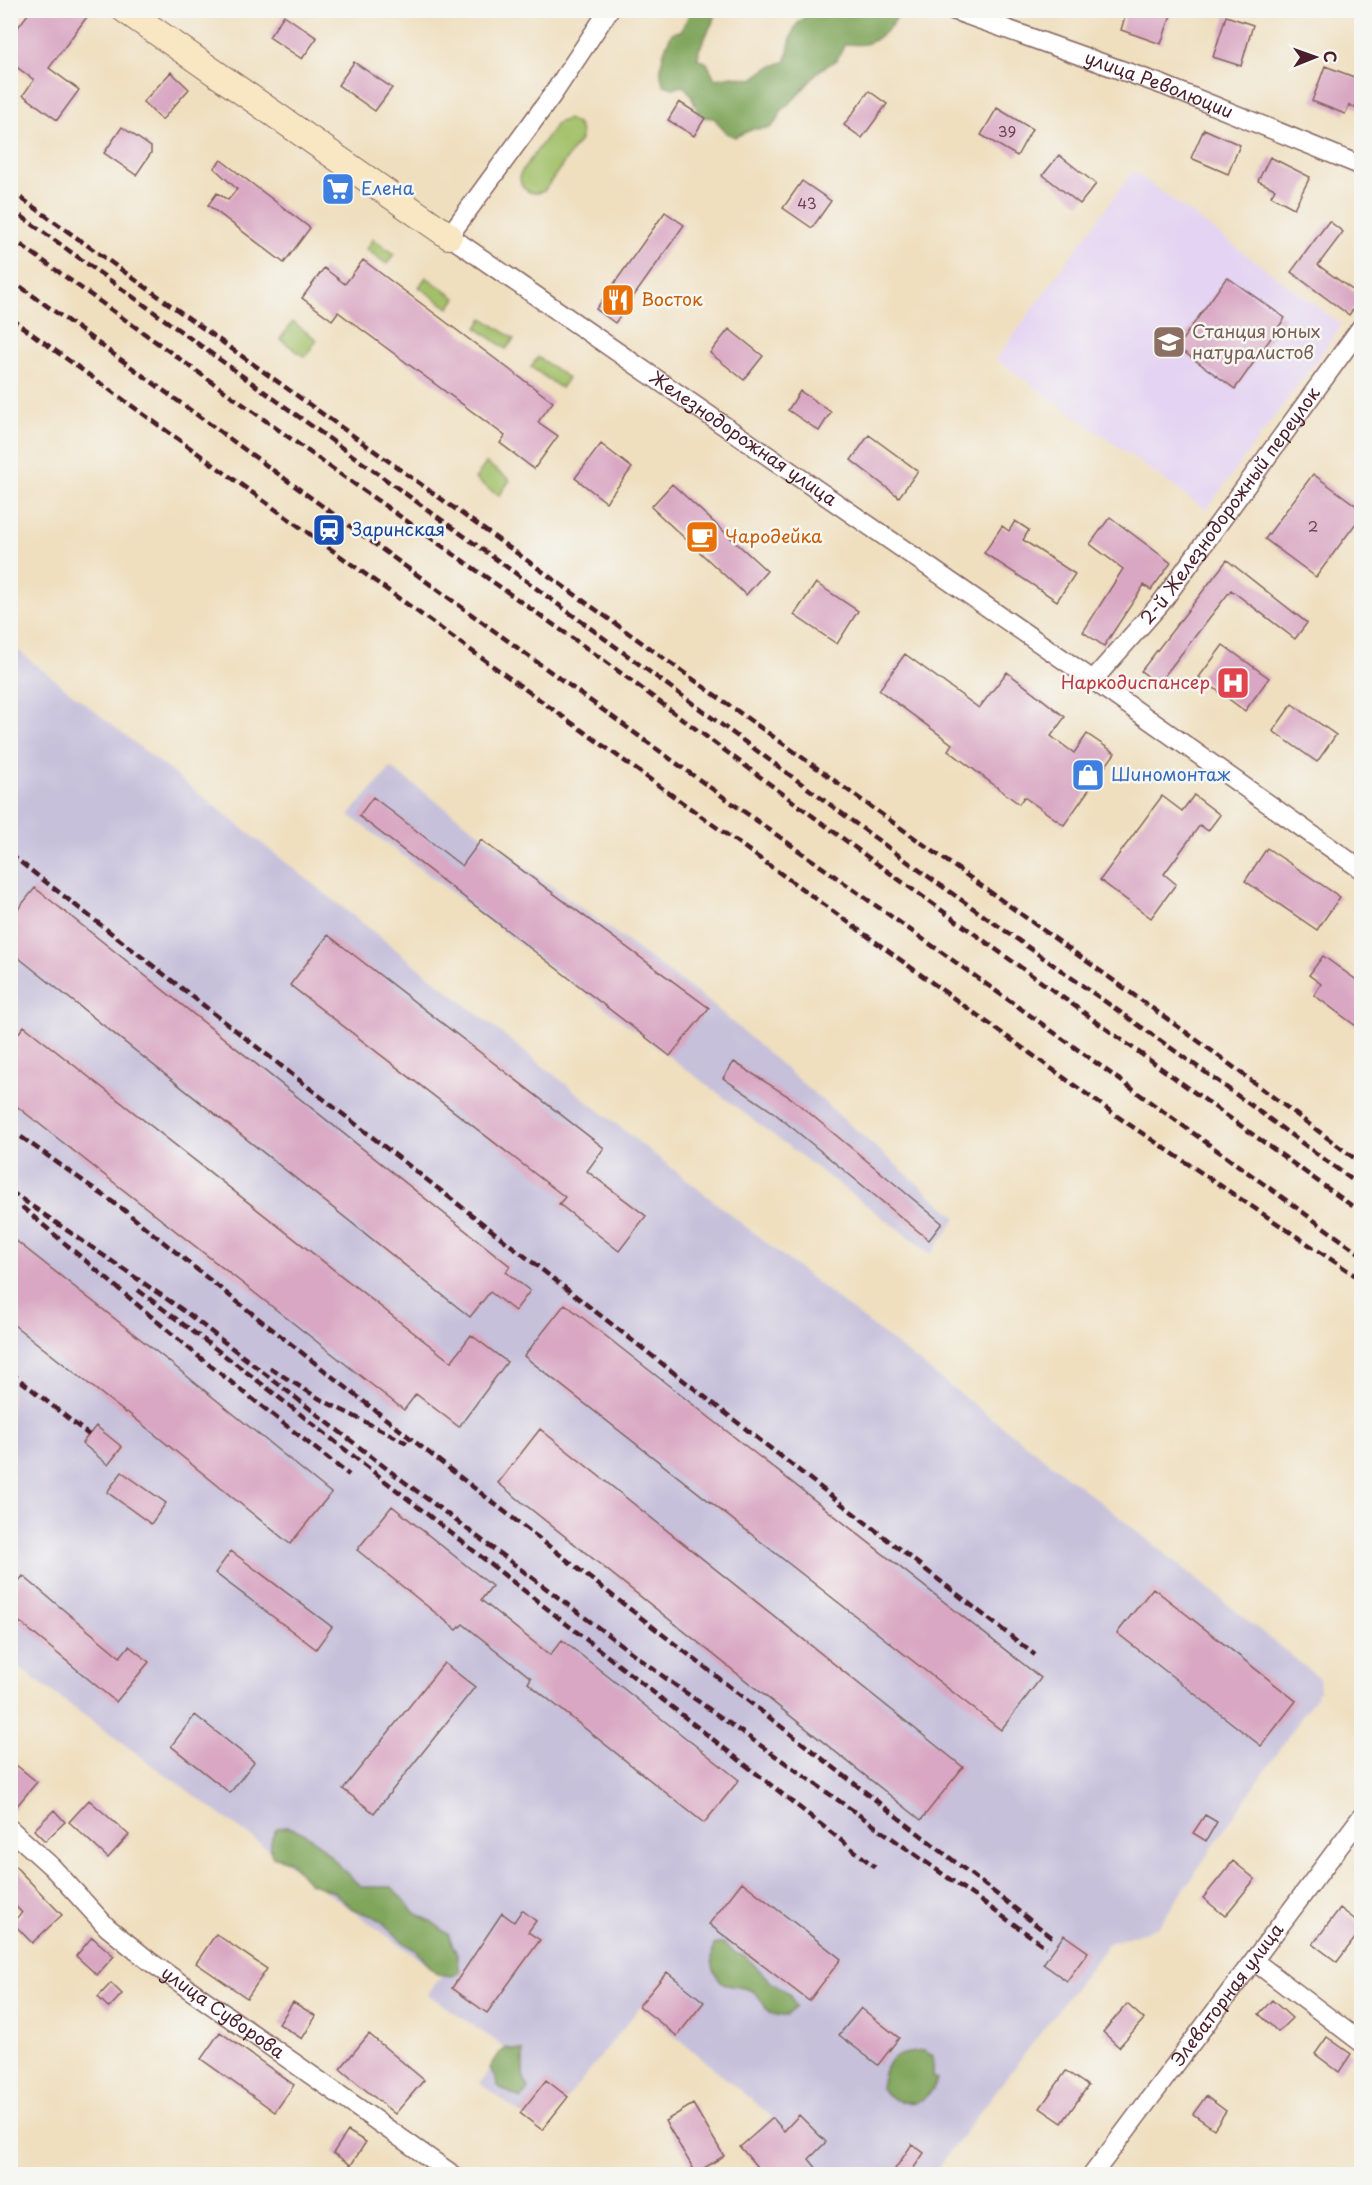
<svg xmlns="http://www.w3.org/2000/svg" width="1372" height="2185" font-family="'Playpen Sans',sans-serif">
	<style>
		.built { fill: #e4d3f2 }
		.industrial { fill: #c6c0da }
		.green { fill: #a1c068; stroke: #76704a; stroke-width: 1.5 }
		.forest { fill: #80a65c; stroke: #656244; stroke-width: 1.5 }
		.building { fill: #d9a7c3 }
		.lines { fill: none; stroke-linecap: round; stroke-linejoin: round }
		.street-casing { stroke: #84625f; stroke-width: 21 }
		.secondary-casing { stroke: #84625f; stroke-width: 28 }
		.street { stroke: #fff; stroke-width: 18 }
		.secondary { stroke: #f9e7c3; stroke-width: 26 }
		.rail { stroke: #4a1f2b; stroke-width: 4.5; stroke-dasharray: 9 4.5; stroke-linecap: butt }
		.labels { text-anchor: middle; stroke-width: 5; stroke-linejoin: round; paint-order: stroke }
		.number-label { font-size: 15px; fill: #6e4151 }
		.street-label { font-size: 18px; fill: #4a1f2b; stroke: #f6f6f2 }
		.shop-label { font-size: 18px; fill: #366cbe; stroke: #f6f6f2; text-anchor: start }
		.food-label { font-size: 18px; fill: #c56008; stroke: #f6f6f2; text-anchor: start }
		.education-label { font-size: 18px; fill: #785e54; stroke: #f6f6f2; text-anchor: start }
		.transit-label { font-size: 18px; fill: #164399; stroke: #f6f6f2; text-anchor: start }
		.health-label { font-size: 18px; fill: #be3a42; stroke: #f6f6f2; text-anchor: end }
	</style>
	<rect width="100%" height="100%" fill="#f6f6f2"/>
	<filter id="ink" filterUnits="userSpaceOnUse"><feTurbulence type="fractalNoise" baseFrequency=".0167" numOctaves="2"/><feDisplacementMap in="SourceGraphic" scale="12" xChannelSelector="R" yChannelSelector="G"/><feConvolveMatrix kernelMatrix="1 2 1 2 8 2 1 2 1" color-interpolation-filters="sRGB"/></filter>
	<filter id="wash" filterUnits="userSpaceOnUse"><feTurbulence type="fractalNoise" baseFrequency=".008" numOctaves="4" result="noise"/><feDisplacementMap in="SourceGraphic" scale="24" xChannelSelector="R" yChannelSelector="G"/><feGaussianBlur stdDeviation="1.35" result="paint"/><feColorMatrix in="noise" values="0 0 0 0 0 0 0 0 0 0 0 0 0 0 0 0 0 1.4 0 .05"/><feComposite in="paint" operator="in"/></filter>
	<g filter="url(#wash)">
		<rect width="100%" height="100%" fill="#efdfbf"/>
		<path class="built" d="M 1133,171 L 1342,325 L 1206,510 L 996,359 Z"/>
		<path class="industrial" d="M 11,645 L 850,1309 L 1103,1504 L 1319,1678 L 1320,1690 L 1158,1927 L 1109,1943 L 933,2174 L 764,2174 L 740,2147 L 772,2117 L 640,2007 L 542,2130 L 480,2083 L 506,2048 L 427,1994 L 442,1976 L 11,1662 Z
			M 391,768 L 708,1001 L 957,1218 L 931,1254 L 349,815 Z"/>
		<path class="green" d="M 567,119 C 578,122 583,129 580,140 L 544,191 C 530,197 519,189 520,174 L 557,123 Z
			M 373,239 L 394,254 L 387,264 L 366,249 Z
			M 426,277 L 456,298 L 449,308 L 419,287 Z
			M 483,318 L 514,339 L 506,349 L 477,328 Z
			M 293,322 L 317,340 L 305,357 L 280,339 Z
			M 538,357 L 568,378 L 561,388 L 531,367 Z
			M 486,463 L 510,480 L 499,496 L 475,479 Z"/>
		<path class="forest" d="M 694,11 L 718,11 L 699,50 L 698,59 L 707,63 L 715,79 L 733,76 L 752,79 L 768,68 L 786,61 C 789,49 791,29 800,21 C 818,3 872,11 897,11 L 898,15 C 893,26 878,41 865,44 C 859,45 851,44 845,44 L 837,60 L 821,69 L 796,97 L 781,111 L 778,120 L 770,128 L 753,129 L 735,137 L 726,133 L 714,118 L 701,117 C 693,106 694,94 683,86 L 673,88 L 664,85 C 656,70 665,47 672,33 L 681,31 L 689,15 Z
			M 287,1827 C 319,1833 337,1869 362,1887 L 392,1887 L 414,1912 L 432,1922 L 448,1934 L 457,1955 L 460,1972 L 452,1976 L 437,1974 L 416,1951 L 402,1941 L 380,1920 L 373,1916 L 355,1911 L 334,1892 L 309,1883 L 289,1861 L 272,1856 C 269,1844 271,1838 277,1828 Z
			M 723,1943 L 737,1954 L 745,1956 L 771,1982 L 789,1994 L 796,2007 L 786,2016 C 760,2015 769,2004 755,1993 C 747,1986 737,1988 728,1985 C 712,1979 710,1959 714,1945 Z
			M 506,2048 L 523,2051 L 523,2075 L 528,2089 L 521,2099 L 499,2087 L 490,2068 L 499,2054 Z
			M 924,2051 L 933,2056 L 932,2077 L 937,2079 C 929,2107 898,2110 881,2088 C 886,2055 893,2055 924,2051 Z"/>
		<g id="blocks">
			<path class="building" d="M 31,10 L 92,10 L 49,68 L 79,90 L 57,120 L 23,95 L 34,80 L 10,62 L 10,38 Z
				M 1127,10 L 1157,10 L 1171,15 L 1161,44 L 1121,30 Z
				M 284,15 L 317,38 L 302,59 L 269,37 Z
				M 1226,16 L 1253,25 L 1241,66 L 1213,57 Z
				M 354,62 L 392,88 L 375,111 L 338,85 Z
				M 1325,66 L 1362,80 L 1362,110 L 1349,105 L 1345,114 L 1312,101 Z
				M 171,72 L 189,89 L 162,120 L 143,102 Z
				M 869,91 L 887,104 L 862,138 L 844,125 Z
				M 679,102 L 705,118 L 694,136 L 668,120 Z
				M 997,108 L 1032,129 L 1017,156 L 981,135 Z
				M 122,127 L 151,147 L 151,153 L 136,175 L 104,153 Z
				M 1204,129 L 1240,145 L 1228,174 L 1191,158 Z
				M 1059,155 L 1096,184 L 1080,204 L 1043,175 Z
				M 1270,157 L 1310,177 L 1294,208 L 1271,196 L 1275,189 L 1258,181 Z
				M 221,160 L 310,228 L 284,263 L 208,205 L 217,193 L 228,200 L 237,189 L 214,168 Z
				M 802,181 L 831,201 L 812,228 L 783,208 Z
				M 665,212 L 684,225 L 615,323 L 596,309 Z
				M 1329,221 L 1343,232 L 1318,265 L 1362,297 L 1349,315 L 1291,272 Z
				M 363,260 L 553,402 L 538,422 L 558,436 L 534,469 L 500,443 L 505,436 L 338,312 L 332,320 L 302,298 L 324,268 L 345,284 Z
				M 1227,277 L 1285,318 L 1235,389 L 1177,347 Z
				M 729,329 L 763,356 L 744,380 L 710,353 Z
				M 800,391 L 831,412 L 819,431 L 788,410 Z
				M 869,435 L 918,471 L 899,497 L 851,460 Z
				M 601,444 L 632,468 L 606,502 L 575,478 Z
				M 1313,474 L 1362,510 L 1362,515 L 1316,577 L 1265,539 Z
				M 672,484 L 767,571 L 746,595 L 651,507 Z
				M 1110,517 L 1171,563 L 1151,590 L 1144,585 L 1104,646 L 1083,632 L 1123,569 L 1090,544 Z
				M 1015,521 L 1029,530 L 1023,540 L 1075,574 L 1057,601 L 984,553 L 1002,526 L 1009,531 Z
				M 1227,560 L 1307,623 L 1295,639 L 1231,590 L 1158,684 L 1141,671 Z
				M 816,583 L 858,611 L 837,644 L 794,615 Z
				M 1223,645 L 1269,678 L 1245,711 L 1199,677 Z
				M 905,654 L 979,708 L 1007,672 L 1065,717 L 1051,736 L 1074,753 L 1087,734 L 1115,753 L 1064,825 L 1024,797 L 1019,804 L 948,750 L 952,744 L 879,690 Z
				M 1292,704 L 1336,735 L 1317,762 L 1273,731 Z
				M 1194,795 L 1220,815 L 1208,831 L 1200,825 L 1164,874 L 1176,884 L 1151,918 L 1100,880 L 1162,796 L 1182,811 Z
				M 373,797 L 462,866 L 481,840 L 709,1008 L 670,1056 L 359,816 Z
				M 1267,848 L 1340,897 L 1317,930 L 1245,881 Z
				M 35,888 L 510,1266 L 506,1272 L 530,1291 L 515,1311 L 490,1292 L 470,1317 L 10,951 L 10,919 Z
				M 328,935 L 604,1148 L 587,1171 L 646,1216 L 619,1251 L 559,1204 L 565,1197 L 290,985 Z
				M 1323,956 L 1362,984 L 1362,1018 L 1356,1026 L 1314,995 L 1321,984 L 1309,975 Z
				M 24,1026 L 451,1362 L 471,1335 L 507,1362 L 459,1427 L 416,1394 L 404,1410 L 10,1101 L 10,1044 Z
				M 734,1062 L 791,1098 L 942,1223 L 929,1240 L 773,1112 L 723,1078 Z
				M 10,1236 L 167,1360 L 331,1493 L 290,1544 L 127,1412 L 126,1413 L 10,1322 Z
				M 565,1304 L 1041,1678 L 1001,1730 L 524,1356 Z
				M 96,1426 L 122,1447 L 108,1465 L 82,1443 Z
				M 540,1429 L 963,1767 L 921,1820 L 498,1483 Z
				M 122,1472 L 166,1503 L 151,1524 L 107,1492 Z
				M 392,1506 L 492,1586 L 481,1600 L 550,1655 L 562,1640 L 739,1780 L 704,1823 L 528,1683 L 531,1678 L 463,1624 L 457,1630 L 357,1550 Z
				M 231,1551 L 332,1627 L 316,1649 L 215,1573 Z
				M 23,1576 L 120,1657 L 129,1646 L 149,1662 L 116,1702 L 10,1614 L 10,1592 Z
				M 1153,1588 L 1296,1701 L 1261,1746 L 1117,1633 Z
				M 444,1663 L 475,1687 L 374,1813 L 343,1789 Z
				M 195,1715 L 254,1762 L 230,1793 L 171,1746 Z
				M 10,1760 L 37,1782 L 10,1814 Z
				M 89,1800 L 129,1835 L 108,1858 L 69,1822 Z
				M 54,1810 L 65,1822 L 45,1841 L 34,1830 Z
				M 1205,1815 L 1217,1822 L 1206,1841 L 1193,1833 Z
				M 10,1861 L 62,1915 L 32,1943 L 12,1922 L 22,1913 L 10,1900 Z
				M 1233,1861 L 1255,1879 L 1225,1916 L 1203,1898 Z
				M 742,1882 L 841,1959 L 809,2001 L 709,1924 Z
				M 1340,1908 L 1362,1925 L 1362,1929 L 1337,1962 L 1313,1944 Z
				M 522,1910 L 536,1921 L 528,1932 L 540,1940 L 487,2013 L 452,1988 L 502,1913 L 514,1922 Z
				M 216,1934 L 267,1969 L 247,1998 L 196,1963 Z
				M 1064,1935 L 1088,1952 L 1067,1981 L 1043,1964 Z
				M 92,1937 L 114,1956 L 97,1975 L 76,1956 Z
				M 667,1972 L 704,2002 L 677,2036 L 639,2006 Z
				M 111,1983 L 122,1994 L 109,2008 L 98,1997 Z
				M 1272,2000 L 1292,2018 L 1278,2032 L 1259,2014 Z
				M 293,2002 L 316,2016 L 302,2039 L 279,2024 Z
				M 1127,2004 L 1144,2019 L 1119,2047 L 1103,2032 Z
				M 861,2008 L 899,2038 L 878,2065 L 839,2035 Z
				M 220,2032 L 294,2085 L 275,2112 L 201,2059 Z
				M 369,2034 L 424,2080 L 395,2114 L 340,2069 Z
				M 1327,2037 L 1351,2054 L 1339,2072 L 1315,2054 Z
				M 1066,2071 L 1088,2086 L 1062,2123 L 1040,2108 Z
				M 546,2080 L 568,2097 L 542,2130 L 520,2113 Z
				M 1206,2096 L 1226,2111 L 1214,2129 L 1193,2114 Z
				M 693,2104 L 724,2156 L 696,2173 L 665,2121 Z
				M 799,2115 L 826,2142 L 809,2159 L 822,2175 L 764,2175 L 740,2147 L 773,2118 L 784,2131 Z
				M 348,2131 L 366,2142 L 351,2165 L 333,2153 Z
				M 912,2144 L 924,2153 L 909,2175 L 891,2175 Z"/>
		</g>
	</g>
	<g filter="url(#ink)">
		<use href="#blocks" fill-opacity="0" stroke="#84625f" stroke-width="1.5"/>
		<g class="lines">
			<g class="street-casing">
				<g id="street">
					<path id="s1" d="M 609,10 L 553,94 L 449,236 L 1093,680 L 1362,870"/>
					<path id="s2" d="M 953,10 L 1163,85 L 1362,166"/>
					<path id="s3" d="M 1093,680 L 1161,603 L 1362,326"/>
					<path id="s4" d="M 10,1829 L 52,1867 L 107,1927 L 149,1961 L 452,2174"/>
					<path d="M 1254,1961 L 1362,2043"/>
					<path id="s5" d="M 1093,2174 L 1362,1816"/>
				</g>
			</g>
			<g class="secondary-casing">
				<path id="secondary" d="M 125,10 L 449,236"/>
			</g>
			<use href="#street" class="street"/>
			<use href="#secondary" class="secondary"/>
			<path class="rail" d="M 10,190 L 1212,1051 L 1362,1164
				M 10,208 L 529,583 L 912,865 L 1219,1082 L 1362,1187
				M 10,237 L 326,464 L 602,659 L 869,858 L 1362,1213
				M 10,279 L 687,771 L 1045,1026 L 1362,1255
				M 10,318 L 1124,1121 L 1362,1280
				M 10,854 L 1035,1655
				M 10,1129 L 124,1210 L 216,1285 L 433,1456 L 1053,1938
				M 10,1191 L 187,1313 L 386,1468 L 668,1680 L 1046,1947
				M 22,1207 L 198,1356 L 349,1475
				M 138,1290 L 253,1377 L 875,1867
				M 270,1368 L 320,1399 L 407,1443
				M 10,1372 L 89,1435"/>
		</g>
	</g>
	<defs>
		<g id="supermarket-square" transform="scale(1.725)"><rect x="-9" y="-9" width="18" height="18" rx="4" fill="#3f7fe0" stroke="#f6f6f2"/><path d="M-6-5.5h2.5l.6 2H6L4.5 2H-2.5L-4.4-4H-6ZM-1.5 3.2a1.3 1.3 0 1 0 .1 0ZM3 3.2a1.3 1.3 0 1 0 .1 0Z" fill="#fff"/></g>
		<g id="restaurant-square" transform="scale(1.725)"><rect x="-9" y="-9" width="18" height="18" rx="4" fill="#e8710a" stroke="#f6f6f2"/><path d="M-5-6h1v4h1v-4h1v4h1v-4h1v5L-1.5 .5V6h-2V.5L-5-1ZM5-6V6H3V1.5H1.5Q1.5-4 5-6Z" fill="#fff"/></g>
		<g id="school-square" transform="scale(1.725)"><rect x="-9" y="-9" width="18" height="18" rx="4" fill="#8d6e63" stroke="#f6f6f2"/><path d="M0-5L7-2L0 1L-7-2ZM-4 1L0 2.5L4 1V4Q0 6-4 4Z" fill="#fff"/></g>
		<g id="station-square" transform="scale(1.725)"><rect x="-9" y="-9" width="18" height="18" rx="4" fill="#1a4fb4" stroke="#f6f6f2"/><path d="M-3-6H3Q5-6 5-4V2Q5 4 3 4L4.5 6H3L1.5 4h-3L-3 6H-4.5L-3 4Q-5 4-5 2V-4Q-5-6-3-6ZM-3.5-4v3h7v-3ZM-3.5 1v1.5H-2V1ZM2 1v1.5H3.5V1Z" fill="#fff"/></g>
		<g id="cafe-square" transform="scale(1.725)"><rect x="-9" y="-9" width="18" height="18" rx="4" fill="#e8710a" stroke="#f6f6f2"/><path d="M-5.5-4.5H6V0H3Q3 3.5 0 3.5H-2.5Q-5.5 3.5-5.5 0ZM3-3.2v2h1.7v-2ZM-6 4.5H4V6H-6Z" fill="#fff"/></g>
		<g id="hospital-square" transform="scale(1.725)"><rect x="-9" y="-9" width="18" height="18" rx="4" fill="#e0444e" stroke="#f6f6f2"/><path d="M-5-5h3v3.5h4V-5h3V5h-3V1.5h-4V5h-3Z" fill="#fff"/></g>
		<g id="shop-square" transform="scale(1.725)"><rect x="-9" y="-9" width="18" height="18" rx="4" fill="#3f7fe0" stroke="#f6f6f2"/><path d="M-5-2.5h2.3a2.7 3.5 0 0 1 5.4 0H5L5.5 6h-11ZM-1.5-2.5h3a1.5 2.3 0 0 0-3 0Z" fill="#fff"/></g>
	</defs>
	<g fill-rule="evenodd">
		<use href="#supermarket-square" x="338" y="189"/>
		<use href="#restaurant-square" x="618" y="300"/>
		<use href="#school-square" x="1169" y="342"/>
		<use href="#station-square" x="329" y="530"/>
		<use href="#cafe-square" x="702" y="537"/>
		<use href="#hospital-square" x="1233" y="683"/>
		<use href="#shop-square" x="1088" y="775"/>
	</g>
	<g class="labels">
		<g class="number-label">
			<text x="1007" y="137">39</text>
			<text x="807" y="209">43</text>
			<text x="1313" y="532">2</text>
		</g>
		<g class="street-label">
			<text dy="6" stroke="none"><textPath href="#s2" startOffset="219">улица Революции</textPath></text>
			<text dy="6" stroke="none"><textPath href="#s1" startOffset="634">Железнодорожная улица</textPath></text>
			<text dy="6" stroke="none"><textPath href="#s3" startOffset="222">2-й Железнодорожный переулок</textPath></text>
			<text dy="6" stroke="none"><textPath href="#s5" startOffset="224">Элеваторная улица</textPath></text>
			<text dy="6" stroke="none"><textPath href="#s4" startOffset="282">улица Суворова</textPath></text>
		</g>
		<g class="shop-label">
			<text x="361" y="195">Елена</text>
			<text x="1111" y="781">Шиномонтаж</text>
		</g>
		<g class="food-label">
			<text x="641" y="306">Восток</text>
			<text x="725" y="543">Чародейка</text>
		</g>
		<g class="education-label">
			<text x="1192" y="338">Станция юных<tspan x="1192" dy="21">натуралистов</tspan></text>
		</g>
		<g class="transit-label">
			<text x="352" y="536">Заринская</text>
		</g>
		<g class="health-label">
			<text x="1210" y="689">Наркодиспансер</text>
		</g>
	</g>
	<rect width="1372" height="2185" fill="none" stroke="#f6f6f2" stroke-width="36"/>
	<g transform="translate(1315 57) rotate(89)" stroke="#f6f6f2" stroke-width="4.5" paint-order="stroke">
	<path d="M0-4.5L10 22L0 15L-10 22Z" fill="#4a1f2b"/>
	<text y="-9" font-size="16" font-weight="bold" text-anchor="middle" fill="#4a1f2b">С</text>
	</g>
</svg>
